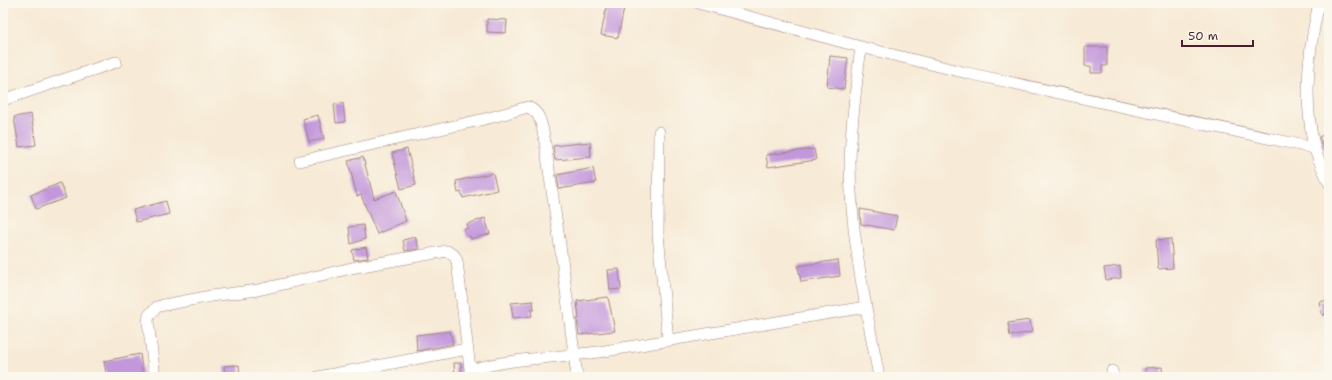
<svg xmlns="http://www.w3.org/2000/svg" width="1332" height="380" font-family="'Shantell Sans',sans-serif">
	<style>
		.building { fill: #c297dc }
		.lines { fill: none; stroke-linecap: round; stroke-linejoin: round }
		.minor-casing { stroke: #a08480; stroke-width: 12 }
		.minor { stroke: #fff; stroke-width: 11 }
	</style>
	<rect width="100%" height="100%" fill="#fbf7ec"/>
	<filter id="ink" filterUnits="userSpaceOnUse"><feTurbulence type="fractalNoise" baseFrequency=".025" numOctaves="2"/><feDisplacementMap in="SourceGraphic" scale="8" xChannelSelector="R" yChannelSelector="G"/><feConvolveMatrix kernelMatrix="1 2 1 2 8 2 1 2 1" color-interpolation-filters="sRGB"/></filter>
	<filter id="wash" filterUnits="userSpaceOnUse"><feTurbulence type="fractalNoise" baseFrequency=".012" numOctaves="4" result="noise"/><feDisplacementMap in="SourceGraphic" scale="16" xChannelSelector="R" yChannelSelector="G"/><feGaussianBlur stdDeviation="0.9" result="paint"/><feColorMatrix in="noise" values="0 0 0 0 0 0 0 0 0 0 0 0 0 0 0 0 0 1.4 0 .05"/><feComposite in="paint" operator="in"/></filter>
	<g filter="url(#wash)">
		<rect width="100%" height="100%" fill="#f7ead6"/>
		<g id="blocks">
			<path class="building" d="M 607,3 L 625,3 L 618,38 L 601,35 Z
				M 487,19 L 507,20 L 506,33 L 487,32 Z
				M 1085,47 L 1107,47 L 1107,66 L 1102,66 L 1102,73 L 1091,73 L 1091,66 L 1085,66 Z
				M 830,56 L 848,58 L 844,89 L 827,87 Z
				M 343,103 L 345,122 L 336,123 L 334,104 Z
				M 31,114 L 36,145 L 19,147 L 14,117 Z
				M 318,115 L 324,139 L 309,142 L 303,119 Z
				M 1329,132 L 1329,162 L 1319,137 Z
				M 590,142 L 591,157 L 555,160 L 553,146 Z
				M 407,149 L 416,185 L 401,189 L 392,153 Z
				M 814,149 L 816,160 L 768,167 L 766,155 Z
				M 363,157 L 374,199 L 396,191 L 406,221 L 377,234 L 361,195 L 357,196 L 348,161 Z
				M 593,168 L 596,183 L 559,189 L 557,175 Z
				M 493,173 L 497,190 L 463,198 L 461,192 L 458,193 L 456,181 Z
				M 60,183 L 66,198 L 36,209 L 31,195 Z
				M 166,201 L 169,214 L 136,222 L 133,210 Z
				M 860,209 L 897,216 L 894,230 L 861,224 Z
				M 485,218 L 490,234 L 471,239 L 470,236 L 467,237 L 464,229 L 468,228 L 467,224 Z
				M 363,225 L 365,239 L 351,244 L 349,227 Z
				M 415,237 L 419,249 L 405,251 L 403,240 Z
				M 1171,239 L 1173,268 L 1158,269 L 1156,240 Z
				M 366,247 L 368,258 L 354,260 L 352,250 Z
				M 838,260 L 840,276 L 801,282 L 798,266 Z
				M 1120,266 L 1121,278 L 1106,280 L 1104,268 Z
				M 619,269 L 621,289 L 610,290 L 608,270 Z
				M 608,297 L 615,331 L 579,335 L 577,319 L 579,319 L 577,301 Z
				M 1329,300 L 1329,313 L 1322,315 L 1319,302 Z
				M 533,301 L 534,310 L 531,310 L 532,316 L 513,318 L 511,303 Z
				M 1030,320 L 1032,332 L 1010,336 L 1008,323 Z
				M 450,331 L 453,344 L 417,351 L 416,335 Z
				M 140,354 L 143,377 L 124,377 L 124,374 L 107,377 L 104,361 Z
				M 454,363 L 461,363 L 462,377 L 455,377 Z
				M 239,365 L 240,377 L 225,377 L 224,366 Z
				M 1162,367 L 1163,377 L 1146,377 L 1145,368 Z"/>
		</g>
	</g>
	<g filter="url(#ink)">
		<use href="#blocks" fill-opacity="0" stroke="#a08480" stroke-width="1"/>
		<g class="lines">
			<g class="minor-casing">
				<path id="minor" d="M 698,3 L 861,47 L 967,73 L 1314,148
					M 1319,3 C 1308,50 1303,98 1314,146 C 1317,158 1324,171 1329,183
					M 861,47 C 856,85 851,124 850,162 C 850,234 866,307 879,377
					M 3,100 L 116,62
					M 659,132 L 658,234 L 668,341
					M 300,161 L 489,118 L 528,107 C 541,113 541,124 544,136 L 562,259 L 577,377
					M 470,370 C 516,357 559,358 605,351 L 866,307
					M 1112,371 L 1113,377
					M 155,377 L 148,321 L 149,315 L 157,307 L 164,305 L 211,296 L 258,290 L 356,267 L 447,251 L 454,255 L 457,261 L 471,377
					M 318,377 L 467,349"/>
			</g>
			<use href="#minor" class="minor"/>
		</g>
	</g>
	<rect width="1332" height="380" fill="none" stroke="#fbf7ec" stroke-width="16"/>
	<path d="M1182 40v6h71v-6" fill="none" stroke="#4a1f2b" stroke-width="2"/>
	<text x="1188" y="40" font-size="12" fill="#4a1f2b" stroke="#fbf7ec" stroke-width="3" paint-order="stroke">50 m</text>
</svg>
